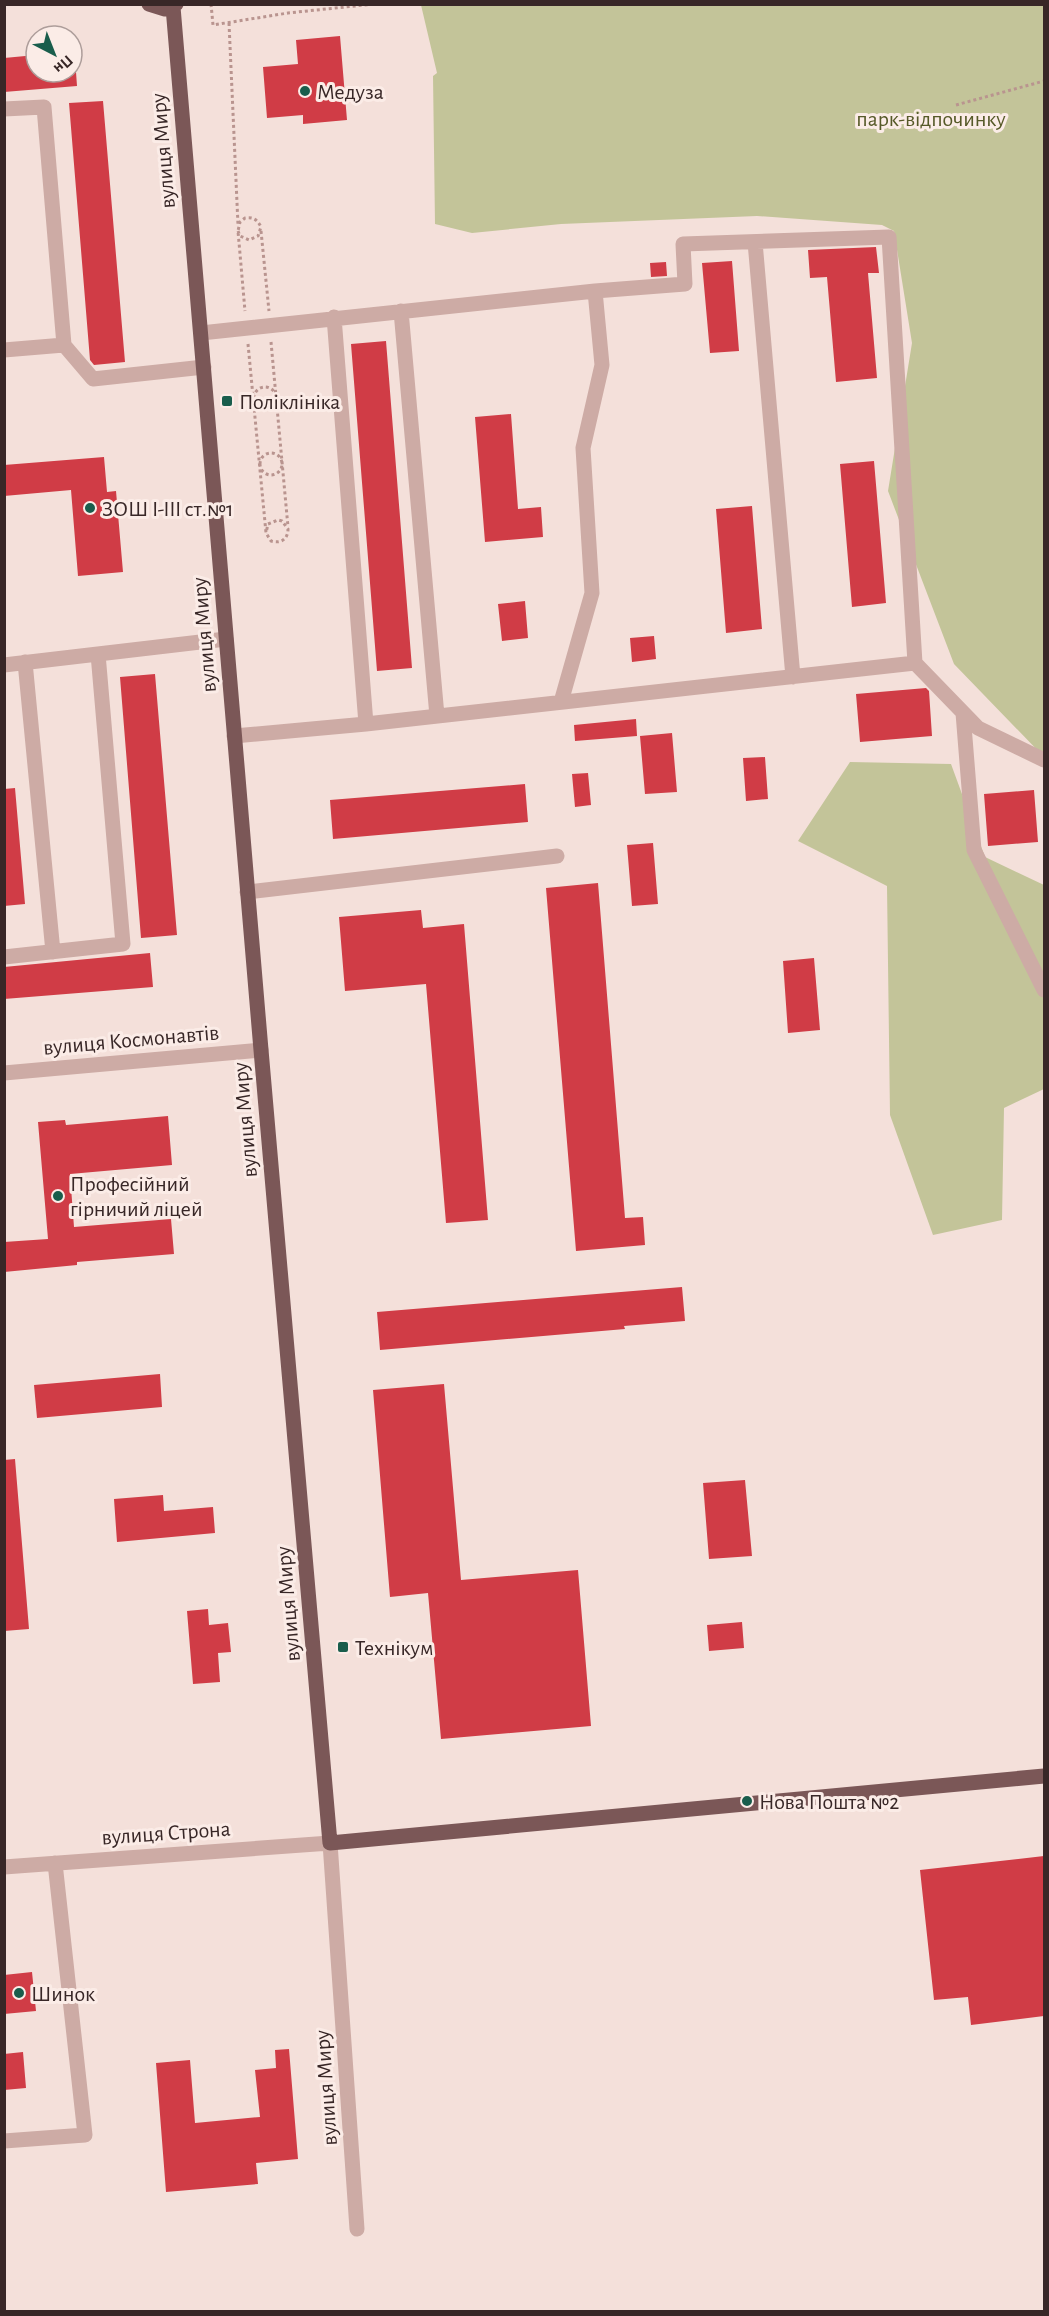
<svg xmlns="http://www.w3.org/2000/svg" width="1049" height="2316" font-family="'Alegreya Sans',sans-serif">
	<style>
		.green { fill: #c3c499 }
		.building { fill: #d03c46 }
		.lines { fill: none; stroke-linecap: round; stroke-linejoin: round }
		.path { stroke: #b9948f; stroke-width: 3; stroke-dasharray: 3 3; stroke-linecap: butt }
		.minor { stroke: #cdaba5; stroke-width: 15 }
		.major { stroke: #7b5757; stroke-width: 15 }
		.poi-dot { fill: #195d4c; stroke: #fbece7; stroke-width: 2 }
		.labels { text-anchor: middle; stroke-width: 6; stroke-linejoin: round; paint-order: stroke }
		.poi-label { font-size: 22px; fill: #382727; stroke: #fbece7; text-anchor: start }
		.park-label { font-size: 22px; fill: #565928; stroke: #fbece7 }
		.street-label { font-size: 22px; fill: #382727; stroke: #fbece7 }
	</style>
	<rect width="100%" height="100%" fill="#f4e0da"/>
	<path class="green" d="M 421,5 L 1044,5 L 1044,757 L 954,664 L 888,491 L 912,343 L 894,231 L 882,225 L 757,216 L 561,224 L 472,233 L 435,224 L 433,76 L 437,73 Z
		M 850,762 L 951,764 L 985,857 L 1044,885 L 1044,1089 L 1004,1108 L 1002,1220 L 933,1235 L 890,1115 L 887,886 L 798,841 Z"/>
	<path class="building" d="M 340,36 L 347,120 L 303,124 L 303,115 L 267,118 L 263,67 L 298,64 L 296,40 Z
		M 36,55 L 36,72 L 76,72 L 77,86 L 4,92 L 4,58 Z
		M 103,101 L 125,362 L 94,365 L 90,360 L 69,103 Z
		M 876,247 L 879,273 L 868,273 L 877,378 L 836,382 L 827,277 L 810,278 L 808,250 Z
		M 732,261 L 739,351 L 710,353 L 702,263 Z
		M 666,262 L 667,276 L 651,277 L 650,263 Z
		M 386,341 L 412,668 L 377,671 L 351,344 Z
		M 511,414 L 518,509 L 541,507 L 543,537 L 485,542 L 475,417 Z
		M 104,457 L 107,492 L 116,491 L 123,572 L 78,576 L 71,490 L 4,496 L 4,465 Z
		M 874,461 L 886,603 L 852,607 L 840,464 Z
		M 752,506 L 762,629 L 726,633 L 716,509 Z
		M 525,601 L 528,638 L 502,641 L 498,604 Z
		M 654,636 L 656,659 L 632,662 L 630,638 Z
		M 155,674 L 177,935 L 141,938 L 120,677 Z
		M 926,688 L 929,691 L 932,736 L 860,742 L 856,694 Z
		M 636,719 L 637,736 L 575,741 L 574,725 Z
		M 672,733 L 677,792 L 645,794 L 640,736 Z
		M 765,757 L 768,799 L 746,801 L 743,758 Z
		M 588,773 L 591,805 L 575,807 L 572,774 Z
		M 525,784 L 528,822 L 333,839 L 330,800 Z
		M 15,788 L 25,904 L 4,906 L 4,789 Z
		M 1034,790 L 1038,842 L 988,846 L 984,794 Z
		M 653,843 L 658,904 L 632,906 L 627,845 Z
		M 598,883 L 625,1218 L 643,1217 L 645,1245 L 576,1251 L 546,888 Z
		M 421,910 L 423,928 L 464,924 L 488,1220 L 446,1223 L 426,984 L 345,991 L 339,917 Z
		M 150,953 L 153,987 L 4,999 L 4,967 Z
		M 814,958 L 820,1030 L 788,1033 L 783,961 Z
		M 168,1116 L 172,1165 L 70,1174 L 74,1227 L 171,1219 L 174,1254 L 77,1262 L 77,1265 L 4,1272 L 4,1242 L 48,1239 L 38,1122 L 65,1120 L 66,1125 Z
		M 682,1287 L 685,1321 L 624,1326 L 625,1329 L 380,1350 L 377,1312 Z
		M 160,1374 L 162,1407 L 37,1418 L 34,1385 Z
		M 444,1384 L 461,1580 L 578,1570 L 591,1726 L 441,1739 L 428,1593 L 390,1597 L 373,1390 Z
		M 15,1459 L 29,1629 L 4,1631 L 4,1460 Z
		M 745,1480 L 752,1556 L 709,1559 L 703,1483 Z
		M 163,1495 L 164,1511 L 213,1507 L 215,1533 L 117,1542 L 114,1499 Z
		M 208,1609 L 209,1625 L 228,1623 L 231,1652 L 218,1653 L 220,1682 L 193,1684 L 187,1611 Z
		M 742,1622 L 744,1648 L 709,1651 L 707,1625 Z
		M 1044,1856 L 1044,2016 L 971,2025 L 968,1997 L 934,2000 L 920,1870 Z
		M 32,1972 L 36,2011 L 4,2014 L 4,1975 Z
		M 289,2049 L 298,2159 L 256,2163 L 258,2184 L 166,2192 L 156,2063 L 190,2060 L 195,2123 L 260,2117 L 255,2070 L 276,2068 L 275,2050 Z
		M 23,2052 L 26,2088 L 4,2090 L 4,2054 Z"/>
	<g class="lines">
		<path class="path" d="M 211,4 L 213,25 L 288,13 L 374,4
			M 229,23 L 238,225
			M 956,105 L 1044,81
			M 238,231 L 240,236 L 249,240 L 258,236 L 261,227 C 257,219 253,217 245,218 L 240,222 L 238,231 L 245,311
			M 261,231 L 269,311
			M 271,342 L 288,527
			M 248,344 L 266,533 L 271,541 C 281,544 288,539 288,529 L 282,521 L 278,520 L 268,524 L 266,533
			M254 398a11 11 0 1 1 22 0a11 11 0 1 1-22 0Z
			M260 464a11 11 0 1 1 22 0a11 11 0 1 1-22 0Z"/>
		<path class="minor" d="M 4,109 L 44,107 L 64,345
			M 755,242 L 793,677
			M 595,291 L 685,284 L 683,244 L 889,237 L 915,663 L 978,728 L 1044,760
			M 401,311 L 437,716
			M 334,317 L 366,724
			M 201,333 L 595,291 L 602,365 L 583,448 L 592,593 L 561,702
			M 4,350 L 64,345 L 93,379 L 204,367
			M 25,662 L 53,952
			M 4,665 L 226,639
			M 963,713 L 974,850 L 1044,990
			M 234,736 L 366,724 L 915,663
			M 247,892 L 557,856
			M 4,957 L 123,944 L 98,654
			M 4,1073 L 261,1050
			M 4,1867 L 330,1843 L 357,2229
			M 4,2141 L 85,2135 L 55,1863"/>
		<path class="major" d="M 149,4 L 165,9 L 176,4
			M 173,7 L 261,1050 L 330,1843 L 1044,1776"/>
	</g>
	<g class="poi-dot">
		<circle cx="305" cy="91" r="6"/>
		<rect x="221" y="395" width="12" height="12" rx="3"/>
		<circle cx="90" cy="508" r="6"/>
		<circle cx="58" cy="1196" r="6"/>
		<rect x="337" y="1641" width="12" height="12" rx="3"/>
		<circle cx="747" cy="1801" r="6"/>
		<circle cx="19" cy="1993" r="6"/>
	</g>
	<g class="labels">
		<g class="poi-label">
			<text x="317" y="99">Медуза</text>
			<text x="239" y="409">Поліклініка</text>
			<text x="102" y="516">ЗОШ I-III ст.№1</text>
			<text x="70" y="1191">Професійний<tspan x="70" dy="25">гірничий ліцей</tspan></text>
			<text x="355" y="1655">Технікум</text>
			<text x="759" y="1809">Нова Пошта №2</text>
			<text x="31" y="2001">Шинок</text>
		</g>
		<g class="park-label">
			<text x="931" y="126">парк-відпочинку</text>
		</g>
		<g class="street-label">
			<text transform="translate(162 151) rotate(-95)" y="8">вулиця Миру</text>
			<text transform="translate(203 635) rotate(-95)" y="8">вулиця Миру</text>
			<text transform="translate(131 1039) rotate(-5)" y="8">вулиця Космонавтів</text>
			<text transform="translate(244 1120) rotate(-95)" y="8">вулиця Миру</text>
			<text transform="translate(287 1604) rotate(-95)" y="8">вулиця Миру</text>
			<text transform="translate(166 1832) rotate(-4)" y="8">вулиця Строна</text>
			<text transform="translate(325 2088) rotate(-94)" y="8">вулиця Миру</text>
		</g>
	</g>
	<rect width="1049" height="2316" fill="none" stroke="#382727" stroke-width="12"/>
	<g transform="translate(54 54) rotate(138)"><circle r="28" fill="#fbece7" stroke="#ad9d9a" stroke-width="1.5"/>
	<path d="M0-4.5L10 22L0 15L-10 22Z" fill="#195d4c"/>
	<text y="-9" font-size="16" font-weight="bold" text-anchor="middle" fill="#382727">Пн</text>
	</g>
</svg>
